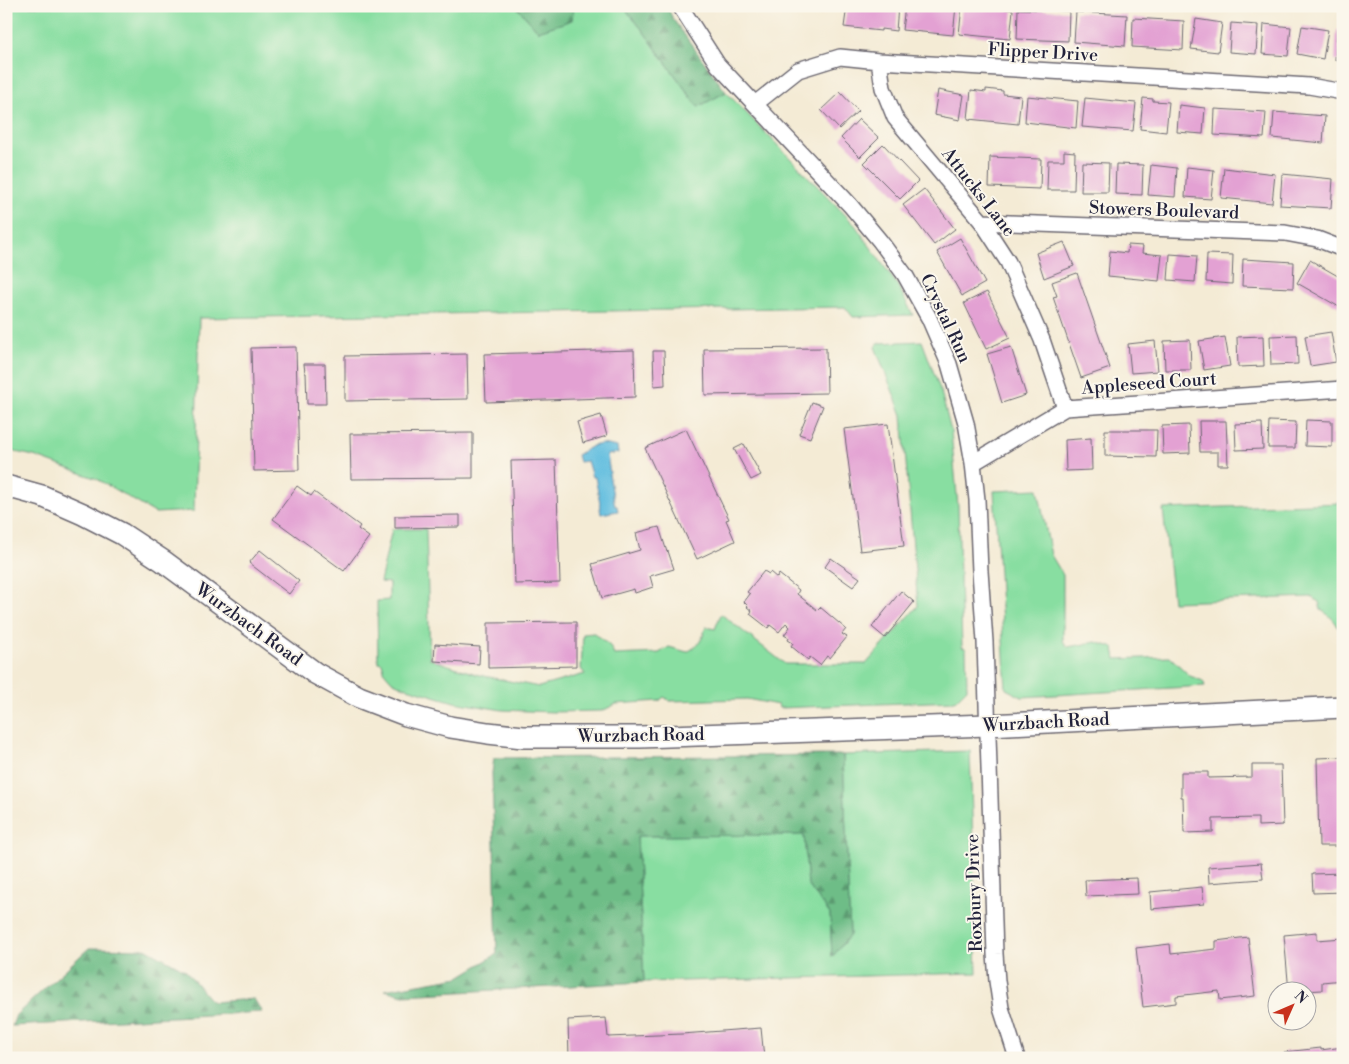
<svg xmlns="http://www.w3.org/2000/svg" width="1349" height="1064" font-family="'Libre Bodoni',serif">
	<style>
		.green { fill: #88dea1; stroke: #55806e }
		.forest { fill: url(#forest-firs); stroke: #487061 }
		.water { fill: #61bddf; stroke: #42708d }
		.building { fill: #e3a1d3 }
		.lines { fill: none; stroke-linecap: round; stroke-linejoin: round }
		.street-casing { stroke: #6c6871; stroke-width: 18 }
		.secondary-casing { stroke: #6c6871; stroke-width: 24 }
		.street { stroke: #fff; stroke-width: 15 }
		.secondary { stroke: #fff; stroke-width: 21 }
		.labels { text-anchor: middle; stroke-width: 4; stroke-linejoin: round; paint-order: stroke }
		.street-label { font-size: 18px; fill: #22223b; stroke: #fbf7ec }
	</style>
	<defs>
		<pattern id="forest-firs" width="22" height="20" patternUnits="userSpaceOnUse" patternTransform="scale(1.25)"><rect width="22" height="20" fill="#6ebd87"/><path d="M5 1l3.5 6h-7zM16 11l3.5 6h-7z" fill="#5a9970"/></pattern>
	</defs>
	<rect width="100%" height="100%" fill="#fbf7ec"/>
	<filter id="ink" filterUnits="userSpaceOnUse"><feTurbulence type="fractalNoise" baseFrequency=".02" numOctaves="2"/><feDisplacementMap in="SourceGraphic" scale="10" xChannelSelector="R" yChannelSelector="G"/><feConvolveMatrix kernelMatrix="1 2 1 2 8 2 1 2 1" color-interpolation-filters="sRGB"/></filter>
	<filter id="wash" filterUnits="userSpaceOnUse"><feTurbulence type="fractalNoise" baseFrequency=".0096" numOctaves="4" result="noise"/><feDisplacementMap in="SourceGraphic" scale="20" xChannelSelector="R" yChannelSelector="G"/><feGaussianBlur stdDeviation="1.12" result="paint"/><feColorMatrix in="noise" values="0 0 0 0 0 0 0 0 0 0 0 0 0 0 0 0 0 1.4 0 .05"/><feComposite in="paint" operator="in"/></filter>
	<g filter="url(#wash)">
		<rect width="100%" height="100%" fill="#f4ebd5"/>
		<path class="green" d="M 6,6 L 516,6 L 538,31 L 571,20 L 574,6 L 623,6 L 641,28 L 698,107 L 726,92 L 855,225 L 898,286 L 913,315 L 853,317 L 845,307 L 199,318 L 194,511 L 155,513 L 97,479 L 34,456 L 6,450 Z
			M 922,341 L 941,392 L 951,431 L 958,506 L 962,647 L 966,649 L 967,689 L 955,701 L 779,708 L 778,705 L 747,699 L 670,701 L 664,697 L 659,701 L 616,704 L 602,711 L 553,712 L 502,710 L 454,702 L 404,687 L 392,681 L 385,673 L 382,663 L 378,662 L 377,601 L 389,600 L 389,583 L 380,582 L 392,529 L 426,529 L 430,659 L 479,675 L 539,687 L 585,674 L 581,669 L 583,634 L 594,633 L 610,646 L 614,655 L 659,653 L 669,647 L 687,652 C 700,645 702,640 706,627 L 715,629 L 721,614 L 785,664 L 866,664 L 918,606 L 902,415 L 875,347 L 878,343 Z
			M 1038,489 L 1051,555 L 1063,575 L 1063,641 L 1068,647 L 1096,642 L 1114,648 L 1116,659 L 1170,657 L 1190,676 L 1203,681 L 1205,686 L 1022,697 L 1006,689 L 994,491 Z
			M 1343,503 L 1343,638 C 1337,623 1334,618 1321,610 L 1319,602 L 1311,597 L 1173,602 L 1163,509 Z
			M 970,751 L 977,973 L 644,982 L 637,836 L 804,835 L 808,885 L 830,914 L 832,957 L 850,935 L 843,755 Z"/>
		<path class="forest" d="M 516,6 L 574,6 L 572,20 L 538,31 Z
			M 623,6 L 667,6 L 673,19 L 726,92 L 698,107 L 641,28 Z
			M 843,755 L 850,935 L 832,957 L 830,914 L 808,885 L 804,835 L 637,836 L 644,982 L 403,995 L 384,990 L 459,977 L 497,954 L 492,773 L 494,758 Z
			M 89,948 L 147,949 L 185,970 L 212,1002 L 254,999 L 262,1012 L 12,1026 L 16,1015 Z"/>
		<path class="water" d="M 602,444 L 617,447 L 618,453 L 607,455 L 610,473 L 609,474 L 615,506 L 617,506 L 618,511 L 601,514 L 600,508 L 601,508 L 595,477 L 592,477 L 587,461 L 579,462 L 577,455 L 592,446 Z"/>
		<g id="blocks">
			<path class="building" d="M 847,6 L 898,6 L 896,31 L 881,29 L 881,31 L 844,27 Z
				M 905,6 L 956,6 L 953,35 L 902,30 Z
				M 962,6 L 979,6 L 1013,10 L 1010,39 L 959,34 Z
				M 1018,9 L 1069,11 L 1068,41 L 1017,39 Z
				M 1076,12 L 1127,15 L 1125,46 L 1074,42 Z
				M 1133,18 L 1184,21 L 1183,50 L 1132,47 Z
				M 1196,19 L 1222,23 L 1218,52 L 1191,49 Z
				M 1231,23 L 1258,25 L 1256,54 L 1229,52 Z
				M 1264,24 L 1291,27 L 1288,56 L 1262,54 Z
				M 1302,26 L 1328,30 L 1323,59 L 1297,54 Z
				M 1337,30 L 1343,30 L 1343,61 L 1335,60 Z
				M 986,89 L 1003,91 L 1003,94 L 1021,96 L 1018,124 L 968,119 L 971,90 L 986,92 Z
				M 938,90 L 964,95 L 960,120 L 934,115 Z
				M 840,92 L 858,111 L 839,129 L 821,110 Z
				M 1027,96 L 1078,101 L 1076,128 L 1025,122 Z
				M 1085,98 L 1136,103 L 1133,131 L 1082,127 Z
				M 1143,98 L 1153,99 L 1153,101 L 1169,102 L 1166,132 L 1140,129 Z
				M 1179,105 L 1205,108 L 1203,134 L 1177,132 Z
				M 1215,109 L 1266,112 L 1264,138 L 1214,135 Z
				M 1274,112 L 1325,116 L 1323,143 L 1272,138 Z
				M 859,119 L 879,138 L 860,157 L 841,138 Z
				M 883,144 L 918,181 L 900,199 L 864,163 Z
				M 1064,151 L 1075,152 L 1074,190 L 1047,190 L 1048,160 L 1064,160 Z
				M 990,157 L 1041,159 L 1040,189 L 989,187 Z
				M 1082,162 L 1109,163 L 1108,192 L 1081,192 Z
				M 1116,164 L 1143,165 L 1142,195 L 1115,194 Z
				M 1151,165 L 1177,168 L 1175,197 L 1148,195 Z
				M 1187,167 L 1214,170 L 1211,199 L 1185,197 Z
				M 1224,168 L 1275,174 L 1272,203 L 1221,198 Z
				M 1282,174 L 1333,179 L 1331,208 L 1280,205 Z
				M 924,189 L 955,229 L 934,245 L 903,205 Z
				M 960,238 L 985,283 L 962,296 L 937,252 Z
				M 1064,242 L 1074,266 L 1044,278 L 1036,253 Z
				M 1128,245 L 1143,246 L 1142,253 L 1162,255 L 1159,281 L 1108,276 L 1110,251 L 1127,253 Z
				M 1170,254 L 1197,256 L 1195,282 L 1168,280 Z
				M 1207,254 L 1233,255 L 1232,284 L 1206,282 Z
				M 1243,259 L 1294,262 L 1293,288 L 1242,286 Z
				M 1310,260 L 1343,279 L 1343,305 L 1341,308 L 1297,283 Z
				M 1077,273 L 1110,368 L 1081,378 L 1053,297 L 1057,296 L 1052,282 Z
				M 987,292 L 1010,338 L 986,349 L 964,303 Z
				M 1331,332 L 1336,362 L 1310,366 L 1305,336 Z
				M 1297,335 L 1298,364 L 1271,365 L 1270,336 Z
				M 1263,336 L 1264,366 L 1238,367 L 1237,337 Z
				M 1225,337 L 1230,366 L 1204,370 L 1199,341 Z
				M 1190,340 L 1191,370 L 1165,370 L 1164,341 Z
				M 1155,341 L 1158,371 L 1131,373 L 1128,344 Z
				M 296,347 L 299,470 L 254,471 L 251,348 Z
				M 1011,347 L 1026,395 L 1002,403 L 987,354 Z
				M 826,348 L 827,393 L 705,395 L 704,349 Z
				M 634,350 L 635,397 L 486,402 L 484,354 Z
				M 653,351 L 664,351 L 665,385 L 654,386 Z
				M 467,354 L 468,399 L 345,401 L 345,356 Z
				M 304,364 L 325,364 L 326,404 L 307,404 L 306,373 L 305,373 Z
				M 812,402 L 823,406 L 810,438 L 799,434 Z
				M 601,415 L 607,436 L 583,443 L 577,422 Z
				M 1306,420 L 1332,421 L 1332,447 L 1305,446 Z
				M 1199,421 L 1226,421 L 1228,465 L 1218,465 L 1218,452 L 1200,452 Z
				M 1269,421 L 1296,422 L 1295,448 L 1268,448 Z
				M 1262,423 L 1263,449 L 1236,450 L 1235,424 Z
				M 888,424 L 904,546 L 860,551 L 844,429 Z
				M 1189,425 L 1190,453 L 1163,454 L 1162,426 Z
				M 686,429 L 729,519 L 726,520 L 735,541 L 697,559 L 645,448 Z
				M 1105,430 L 1157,430 L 1156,457 L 1105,456 Z
				M 473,433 L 473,478 L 351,479 L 350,434 Z
				M 1091,438 L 1092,470 L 1066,471 L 1065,440 Z
				M 744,444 L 761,475 L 751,480 L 734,449 Z
				M 556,460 L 560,583 L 515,584 L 511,461 Z
				M 297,486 L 311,496 L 314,492 L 360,526 L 358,529 L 369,537 L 344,571 L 273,519 Z
				M 460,515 L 460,527 L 395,528 L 395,516 Z
				M 659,527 L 667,552 L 668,551 L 674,569 L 650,576 L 653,587 L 635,593 L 634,589 L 602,598 L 592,564 L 640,550 L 636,533 Z
				M 260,550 L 299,581 L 289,594 L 249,563 Z
				M 831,558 L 860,578 L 853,587 L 825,567 Z
				M 764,571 L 769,574 L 770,572 L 777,578 L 779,574 L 799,590 L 797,594 L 817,610 L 820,607 L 846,629 L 842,634 L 847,637 L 830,658 L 827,656 L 820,665 L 810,657 L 808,660 L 791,646 L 793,643 L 788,640 L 789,638 L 784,635 L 790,627 L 786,623 L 779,632 L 770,625 L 768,628 L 750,614 L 752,611 L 747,607 L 748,606 L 744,602 L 750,594 L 747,592 Z
				M 901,591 L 914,602 L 885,638 L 872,627 Z
				M 576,622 L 576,666 L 488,668 L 488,623 Z
				M 435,644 L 480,647 L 479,664 L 434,661 Z
				M 1343,757 L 1343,846 L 1319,846 L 1317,758 Z
				M 1252,765 L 1281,765 L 1283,825 L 1258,826 L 1258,818 L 1213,819 L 1213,832 L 1184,833 L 1183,797 L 1181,797 L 1181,772 L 1208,772 L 1208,778 L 1252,777 Z
				M 1261,863 L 1263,879 L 1209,883 L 1208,867 Z
				M 1343,873 L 1343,892 L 1313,893 L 1312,874 Z
				M 1137,878 L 1138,894 L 1086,896 L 1085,880 Z
				M 1202,887 L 1204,904 L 1151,909 L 1150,892 Z
				M 1317,932 L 1317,940 L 1343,938 L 1343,980 L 1322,982 L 1322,990 L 1289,992 L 1284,935 Z
				M 1248,937 L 1255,996 L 1220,1000 L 1219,991 L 1176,996 L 1176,1003 L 1143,1007 L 1136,948 L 1170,944 L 1171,954 L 1216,949 L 1216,941 Z
				M 606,1018 L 608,1037 L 682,1034 L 761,1028 L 764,1058 L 569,1058 L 568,1020 Z
				M 1343,1047 L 1343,1058 L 1285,1058 L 1284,1052 L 1321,1048 L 1321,1050 Z"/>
		</g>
	</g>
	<g filter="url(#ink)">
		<use href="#blocks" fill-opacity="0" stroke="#6c6871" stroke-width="1"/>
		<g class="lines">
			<g class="street-casing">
				<path id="street" d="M 680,6 L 718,65 L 850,205 L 880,241 L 905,275 L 929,318 L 949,364 L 966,423 L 973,463 L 977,500 L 980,571 L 985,642 L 995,954 L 997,981 L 1001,1008 L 1017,1058
					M 879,61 L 883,88 L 895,118 L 982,222 L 1008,262 L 1042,340 L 1065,408
					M 755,104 L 798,70 L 840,57 L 879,61 L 1309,86 L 1343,92
					M 982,222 L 1285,233 L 1317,239 L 1343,249
					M 973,463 L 1065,408 L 1343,389"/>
			</g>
			<g class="secondary-casing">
				<path id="secondary" d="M 6,486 L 42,496 L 83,514 L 122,534 L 163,561 L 315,673 L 359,697 L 406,715 L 450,727 L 488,733 L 523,737 L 640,737 L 988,725 L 1343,707"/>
			</g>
			<use href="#street" class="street"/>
			<use href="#secondary" class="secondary"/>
		</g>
	</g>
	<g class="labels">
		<g class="street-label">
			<text transform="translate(1043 52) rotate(3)" y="6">Flipper Drive</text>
			<text transform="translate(979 192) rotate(52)" y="6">Attucks Lane</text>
			<text transform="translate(1164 210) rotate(2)" y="6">Stowers Boulevard</text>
			<text transform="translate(946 318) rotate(65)" y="6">Crystal Run</text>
			<text transform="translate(1149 383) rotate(-4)" y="6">Appleseed Court</text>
			<text transform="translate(249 624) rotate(36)" y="6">Wurzbach Road</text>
			<text transform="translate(1046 722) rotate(-3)" y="6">Wurzbach Road</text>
			<text transform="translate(641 735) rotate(-1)" y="6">Wurzbach Road</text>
			<text transform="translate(974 893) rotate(-92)" y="6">Roxbury Drive</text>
		</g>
	</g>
	<rect width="1349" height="1064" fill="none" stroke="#fbf7ec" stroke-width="25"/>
	<g transform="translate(1292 1006) rotate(45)"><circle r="24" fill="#fbf7ec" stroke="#a4a2a5"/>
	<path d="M0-4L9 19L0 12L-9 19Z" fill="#c8321e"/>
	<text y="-8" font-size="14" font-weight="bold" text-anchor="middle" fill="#22223b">N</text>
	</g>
</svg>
